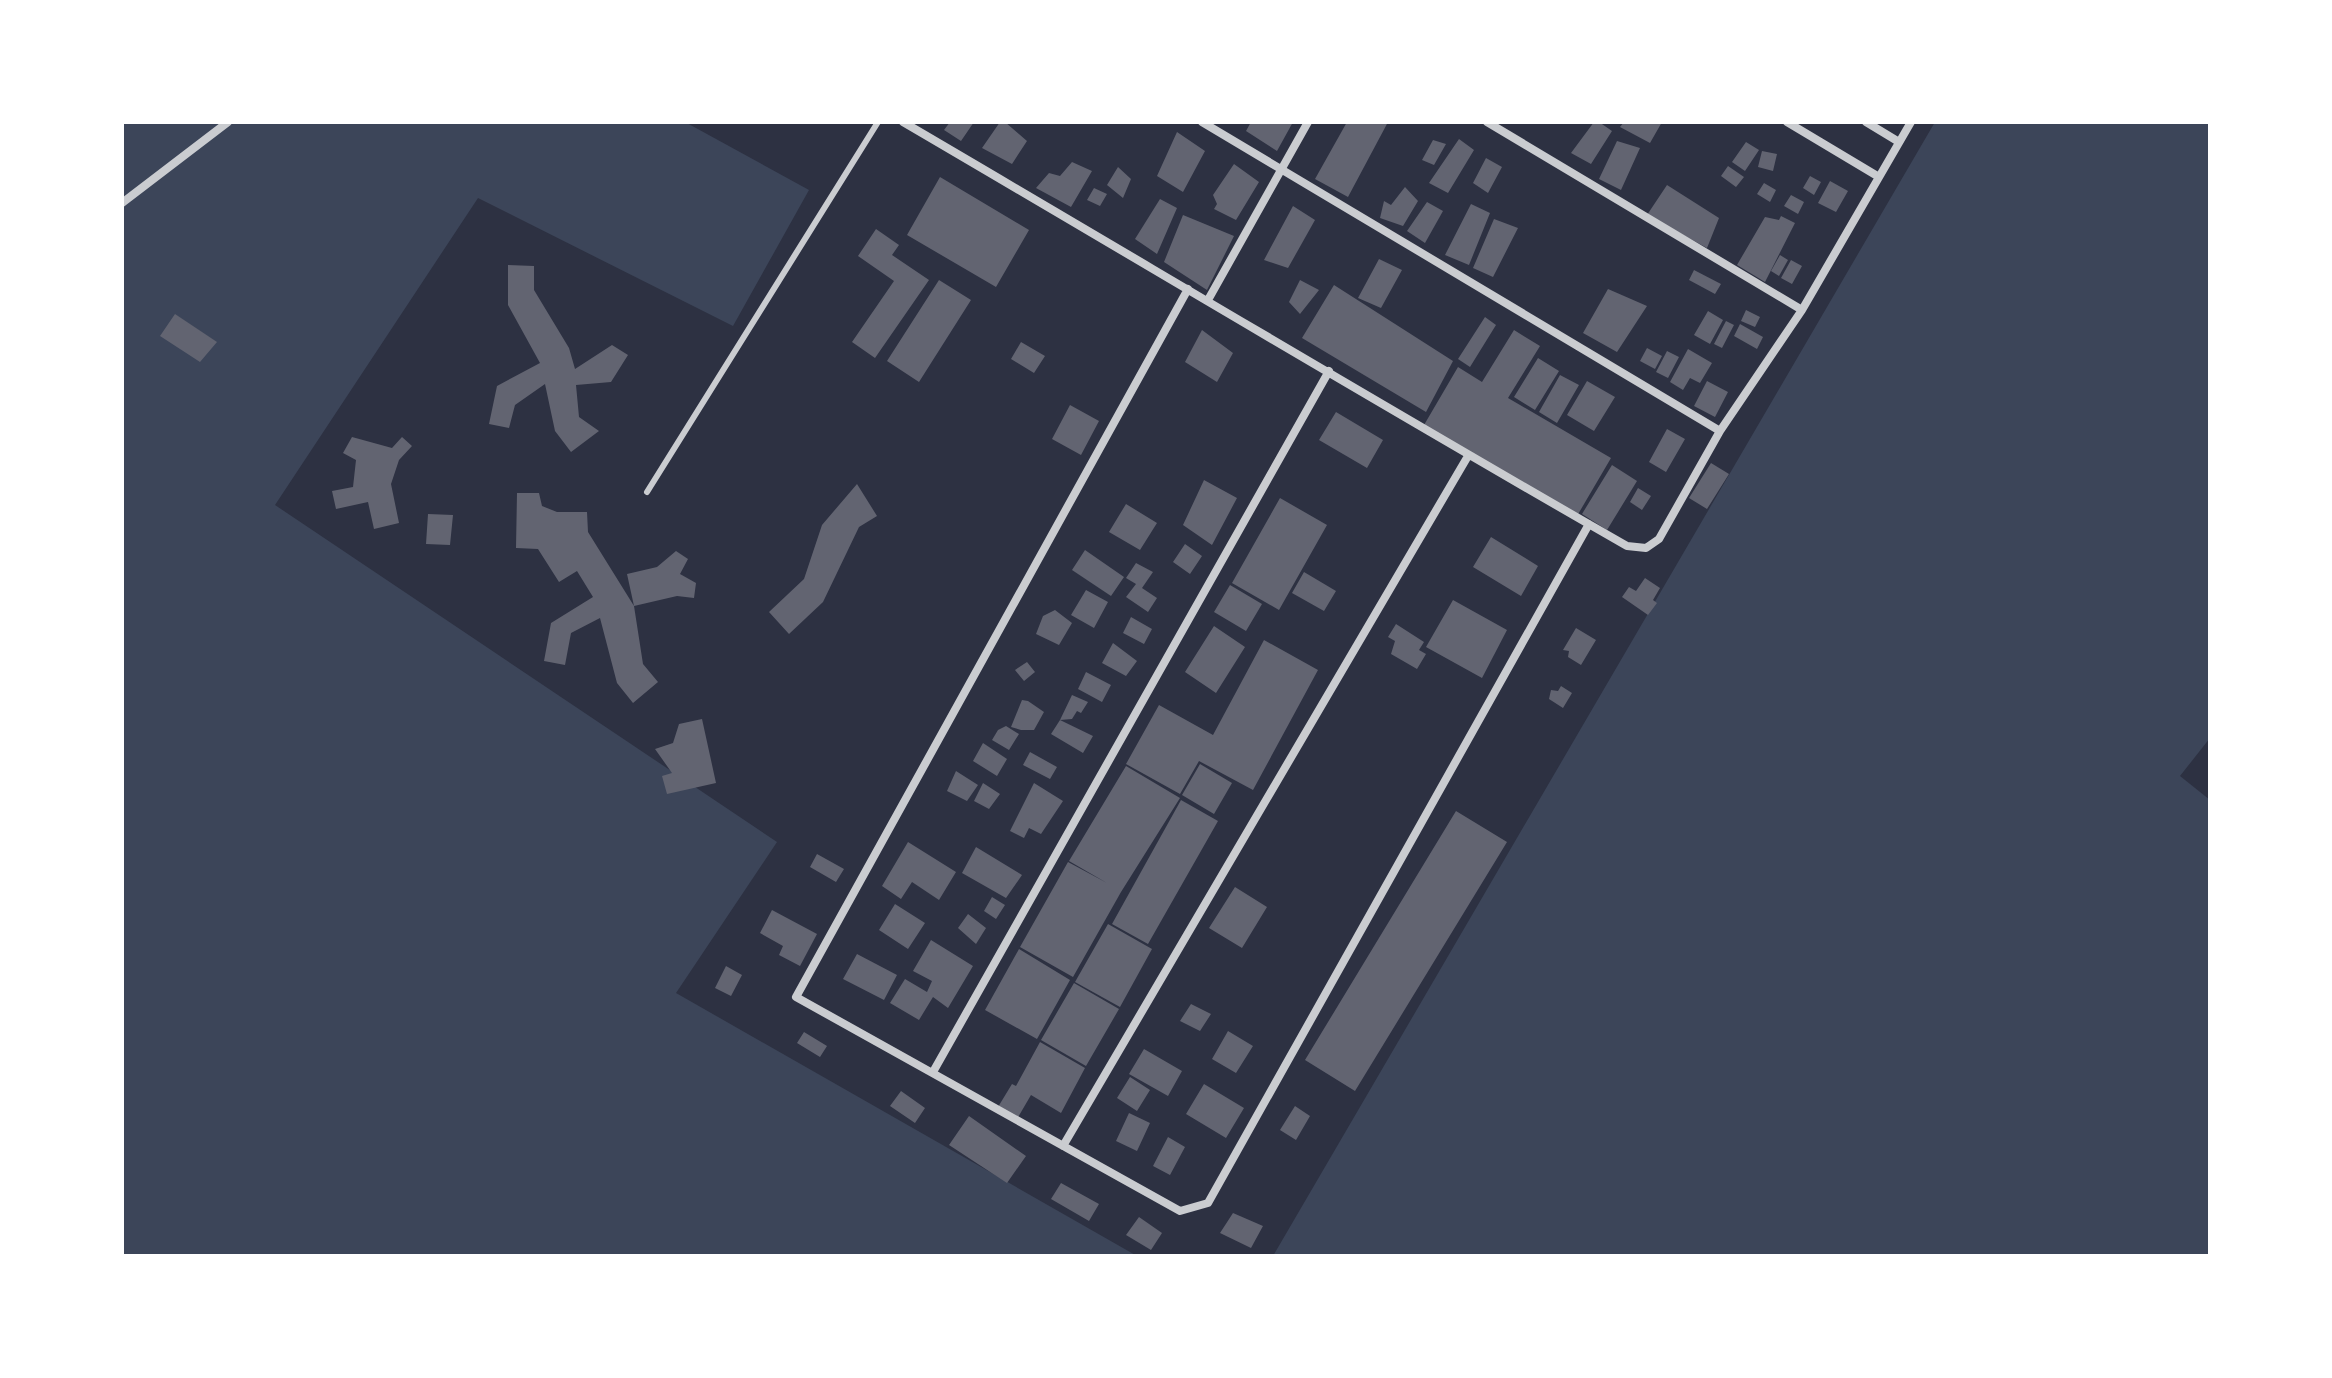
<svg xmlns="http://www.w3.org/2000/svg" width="2332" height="1378" font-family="Overpass,sans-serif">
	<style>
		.green { fill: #3c4559 }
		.building { fill: #626471 }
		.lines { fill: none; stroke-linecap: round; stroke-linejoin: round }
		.service { stroke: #caccd0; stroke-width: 6 }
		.minor { stroke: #caccd0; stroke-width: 8 }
	</style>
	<rect width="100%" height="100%" fill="#2d3142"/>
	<path class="green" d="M 122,122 L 685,122 L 809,190 L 733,326 L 478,198 L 275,505 L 777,842 L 676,993 L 1137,1256 L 122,1256 Z
		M 1935,122 L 2210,122 L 2210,738 L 2180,776 L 2210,800 L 2210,1256 L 1273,1256 Z"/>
	<path class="building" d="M 950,122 L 974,122 L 961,141 L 944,130 Z
		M 1000,122 L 1005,122 L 1027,141 L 1012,164 L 982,148 Z
		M 1251,122 L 1293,122 L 1277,151 L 1246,131 Z
		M 1347,122 L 1388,122 L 1348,197 L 1315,179 Z
		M 1594,122 L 1599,122 L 1612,131 L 1591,164 L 1571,153 Z
		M 1624,122 L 1662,122 L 1650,143 L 1620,127 Z
		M 1177,132 L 1205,151 L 1183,192 L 1157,176 Z
		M 1459,139 L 1474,150 L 1448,193 L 1429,183 Z
		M 1433,140 L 1446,144 L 1434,165 L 1422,160 Z
		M 1617,141 L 1640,148 L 1621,190 L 1599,179 Z
		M 1746,142 L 1759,150 L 1745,171 L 1732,162 Z
		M 1762,151 L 1777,154 L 1773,171 L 1758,167 Z
		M 1486,158 L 1502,167 L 1488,193 L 1473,183 Z
		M 1072,162 L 1092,171 L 1071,207 L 1036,188 L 1049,173 L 1060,176 Z
		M 1234,164 L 1259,182 L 1236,220 L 1214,209 L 1217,204 L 1213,195 Z
		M 1728,166 L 1744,177 L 1736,187 L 1721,176 Z
		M 1118,167 L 1131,179 L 1123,198 L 1107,185 Z
		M 1810,176 L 1821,182 L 1814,195 L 1803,188 Z
		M 940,177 L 1029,230 L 996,287 L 907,235 Z
		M 1830,181 L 1848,191 L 1836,212 L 1818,203 Z
		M 1764,183 L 1776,190 L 1770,202 L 1757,194 Z
		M 1667,185 L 1719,218 L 1707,248 L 1647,215 Z
		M 1405,187 L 1418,201 L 1403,226 L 1380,218 L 1384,201 L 1391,205 Z
		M 1094,188 L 1107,194 L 1100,206 L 1087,200 Z
		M 1791,195 L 1804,202 L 1798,214 L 1784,206 Z
		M 1160,199 L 1177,208 L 1157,254 L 1135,239 Z
		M 1427,202 L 1443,211 L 1425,243 L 1407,231 Z
		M 1471,204 L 1490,213 L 1469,265 L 1445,255 Z
		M 1293,206 L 1315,220 L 1288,268 L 1264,260 Z
		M 1183,215 L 1234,236 L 1207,290 L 1164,262 Z
		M 1781,216 L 1795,223 L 1765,282 L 1737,265 L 1765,217 L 1779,220 Z
		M 1494,219 L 1518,228 L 1493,277 L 1473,268 Z
		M 876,229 L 899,245 L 892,255 L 929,280 L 875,358 L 852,342 L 894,281 L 858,256 Z
		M 1780,255 L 1788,260 L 1779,276 L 1771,271 Z
		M 1379,259 L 1402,270 L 1381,308 L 1358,298 Z
		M 1791,260 L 1802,266 L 1792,284 L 1781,278 Z
		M 508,265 L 534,266 L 534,290 L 569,348 L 575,369 L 612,345 L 628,355 L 611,382 L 576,385 L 579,417 L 599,431 L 571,452 L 555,431 L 545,384 L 515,405 L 509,428 L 489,424 L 497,386 L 540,363 L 508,305 Z
		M 1694,270 L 1721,284 L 1715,294 L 1689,280 Z
		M 939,280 L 971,300 L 919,382 L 887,361 Z
		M 1300,280 L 1319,290 L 1300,314 L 1289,302 Z
		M 1334,285 L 1453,361 L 1426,412 L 1302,338 Z
		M 1608,289 L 1647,306 L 1617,352 L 1583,333 Z
		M 1746,310 L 1760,317 L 1755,327 L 1741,321 Z
		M 1708,311 L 1723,320 L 1710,344 L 1694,335 Z
		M 175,314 L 217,342 L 200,362 L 160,336 Z
		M 1485,317 L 1496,325 L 1470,367 L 1458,359 Z
		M 1726,321 L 1734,325 L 1722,348 L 1714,344 Z
		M 1740,324 L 1763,337 L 1757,349 L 1734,336 Z
		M 1202,330 L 1233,353 L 1217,382 L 1185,362 Z
		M 1514,330 L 1540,346 L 1508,398 L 1611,458 L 1577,516 L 1424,425 L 1458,367 L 1482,382 Z
		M 1021,342 L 1045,356 L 1034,373 L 1011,359 Z
		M 1647,348 L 1662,356 L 1655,369 L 1640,361 Z
		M 1688,349 L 1712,363 L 1700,383 L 1690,378 L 1683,390 L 1670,382 Z
		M 1667,351 L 1679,357 L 1668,378 L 1656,372 Z
		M 1538,358 L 1559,371 L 1535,410 L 1514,397 Z
		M 1560,375 L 1579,385 L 1557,423 L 1539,412 Z
		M 1587,381 L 1615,397 L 1594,431 L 1567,415 Z
		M 1707,381 L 1728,392 L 1715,417 L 1694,406 Z
		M 1070,405 L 1099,421 L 1081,455 L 1052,439 Z
		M 1336,412 L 1383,440 L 1367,468 L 1319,440 Z
		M 1667,429 L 1685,439 L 1666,472 L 1649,462 Z
		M 352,437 L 392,448 L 402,437 L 412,446 L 399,460 L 391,484 L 399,523 L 374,529 L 368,502 L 336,509 L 332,491 L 353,487 L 356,460 L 343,453 Z
		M 1711,463 L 1729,474 L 1707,509 L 1689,498 Z
		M 1612,465 L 1637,481 L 1607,530 L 1582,514 Z
		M 1204,480 L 1237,498 L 1212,545 L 1183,525 Z
		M 857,484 L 877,516 L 859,527 L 823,602 L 789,634 L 769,612 L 804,579 L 822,525 Z
		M 1638,488 L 1651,496 L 1642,510 L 1630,502 Z
		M 517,493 L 539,493 L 542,506 L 557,512 L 587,512 L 588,532 L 634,606 L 643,664 L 658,682 L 633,703 L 617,683 L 600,618 L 571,633 L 565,665 L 544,661 L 551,623 L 593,597 L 577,571 L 559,582 L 538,549 L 516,548 Z
		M 1280,498 L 1327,525 L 1279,610 L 1232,583 Z
		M 1126,504 L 1157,523 L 1140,550 L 1109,532 Z
		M 428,514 L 453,515 L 450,545 L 426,544 Z
		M 1491,537 L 1538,566 L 1521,596 L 1473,567 Z
		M 1185,544 L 1202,556 L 1190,574 L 1173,562 Z
		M 1085,550 L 1124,577 L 1111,596 L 1072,570 Z
		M 676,551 L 688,559 L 680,574 L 696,583 L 694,598 L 677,596 L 634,606 L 627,574 L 657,567 Z
		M 1136,563 L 1153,572 L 1142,588 L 1157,598 L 1148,612 L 1126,597 L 1136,584 L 1126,578 Z
		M 1304,572 L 1336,591 L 1324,611 L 1292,593 Z
		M 1645,578 L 1660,588 L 1653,600 L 1657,603 L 1648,615 L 1622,597 L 1629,587 L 1636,591 Z
		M 1230,585 L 1262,604 L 1246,631 L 1214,612 Z
		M 1086,590 L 1108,602 L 1094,628 L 1071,615 Z
		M 1453,600 L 1507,630 L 1482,678 L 1426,647 Z
		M 1055,610 L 1072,623 L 1059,645 L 1036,634 L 1043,616 Z
		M 1131,617 L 1152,629 L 1144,644 L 1123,633 Z
		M 1396,624 L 1424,642 L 1419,650 L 1426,654 L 1417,669 L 1391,654 L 1395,641 L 1388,637 Z
		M 1214,626 L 1245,647 L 1216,693 L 1185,672 Z
		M 1576,628 L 1596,640 L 1581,665 L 1568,657 L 1569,651 L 1563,650 Z
		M 1264,640 L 1318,670 L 1253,790 L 1199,761 L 1180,794 L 1126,764 L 1159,705 L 1213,735 Z
		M 1113,643 L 1137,661 L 1126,676 L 1102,663 Z
		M 1027,662 L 1035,672 L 1024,681 L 1015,670 Z
		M 1086,672 L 1111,685 L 1102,702 L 1078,689 Z
		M 1561,686 L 1572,693 L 1563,708 L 1549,699 L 1551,690 L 1558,691 Z
		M 1072,695 L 1088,702 L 1081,713 L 1077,711 L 1072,719 L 1060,720 Z
		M 1022,700 L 1028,701 L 1044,712 L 1034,730 L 1021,730 L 1011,727 Z
		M 702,719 L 716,783 L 667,794 L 662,776 L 672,773 L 655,749 L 673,743 L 679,724 Z
		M 1060,720 L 1093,736 L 1083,753 L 1051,734 Z
		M 1006,726 L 1019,734 L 1009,750 L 992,740 L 998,730 Z
		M 983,743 L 1007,759 L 997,776 L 973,761 Z
		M 1030,752 L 1057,767 L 1050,779 L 1023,765 Z
		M 1200,764 L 1232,783 L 1214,814 L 1182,795 Z
		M 1126,766 L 1180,798 L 1121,892 L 1073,977 L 1020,947 L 1068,862 L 1107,883 L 1069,861 Z
		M 956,771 L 978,785 L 967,801 L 947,791 Z
		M 983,783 L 1000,794 L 989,809 L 974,801 Z
		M 1034,783 L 1063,801 L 1041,834 L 1029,828 L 1024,838 L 1010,831 Z
		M 1181,800 L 1218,821 L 1148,944 L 1112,924 Z
		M 1456,811 L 1507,842 L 1355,1091 L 1305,1060 Z
		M 908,842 L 956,872 L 939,900 L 912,882 L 901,899 L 882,886 Z
		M 976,847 L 1022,875 L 1006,898 L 962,873 Z
		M 817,854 L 844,869 L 836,882 L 810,867 Z
		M 1235,887 L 1267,907 L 1242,948 L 1209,928 Z
		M 992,897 L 1005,905 L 996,919 L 984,911 Z
		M 895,904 L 925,923 L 908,949 L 879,930 Z
		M 772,910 L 817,934 L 800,966 L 779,955 L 783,946 L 760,933 Z
		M 968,914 L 986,928 L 976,944 L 958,928 Z
		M 1108,924 L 1152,949 L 1120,1007 L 1075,982 Z
		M 931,940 L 973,966 L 948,1008 L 933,997 L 919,1020 L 890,1003 L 905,979 L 927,992 L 932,981 L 913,971 Z
		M 1019,949 L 1070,980 L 1037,1039 L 985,1010 Z
		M 857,954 L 897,975 L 884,1000 L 843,979 Z
		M 726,966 L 742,975 L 731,996 L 715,988 Z
		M 1074,983 L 1119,1009 L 1086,1066 L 1041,1040 Z
		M 1191,1004 L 1211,1014 L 1200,1031 L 1180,1021 Z
		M 1228,1031 L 1253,1046 L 1236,1073 L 1212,1059 Z
		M 804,1032 L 827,1046 L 820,1057 L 797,1043 Z
		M 1040,1042 L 1085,1068 L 1061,1113 L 1031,1095 L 1017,1119 L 998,1107 L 1012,1084 L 1016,1086 Z
		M 1144,1049 L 1182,1071 L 1168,1096 L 1129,1074 Z
		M 1130,1077 L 1150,1090 L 1137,1111 L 1117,1098 Z
		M 1204,1084 L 1244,1108 L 1226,1138 L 1186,1114 Z
		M 901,1091 L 925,1108 L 915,1123 L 890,1106 Z
		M 1295,1106 L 1310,1116 L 1296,1140 L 1280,1130 Z
		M 1129,1113 L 1150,1123 L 1137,1151 L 1116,1141 Z
		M 969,1116 L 1026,1156 L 1007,1183 L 949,1145 Z
		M 1168,1137 L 1185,1147 L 1170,1175 L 1153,1166 Z
		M 1061,1183 L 1099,1204 L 1089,1221 L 1051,1199 Z
		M 1233,1213 L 1263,1226 L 1251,1248 L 1220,1233 Z
		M 1139,1217 L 1162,1233 L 1151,1250 L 1126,1235 Z"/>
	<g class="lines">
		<path class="service" d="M 647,492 L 878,122"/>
		<path class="minor" d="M 903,122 C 1144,263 1384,407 1627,546 L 1646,548 L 1659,539 L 1720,431 L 1802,310 L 1911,122
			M 1202,122 L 1720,431
			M 1487,122 L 1802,310
			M 1787,122 L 1879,177
			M 1866,122 L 1899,142
			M 122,203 L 228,122
			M 1188,289 L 796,997 L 1180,1211 L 1208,1203 L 1589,524
			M 1208,300 L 1308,122
			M 933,1072 L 1329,371
			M 1063,1146 L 1468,456"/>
	</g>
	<rect width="2332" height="1378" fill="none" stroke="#ffffff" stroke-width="248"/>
</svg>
